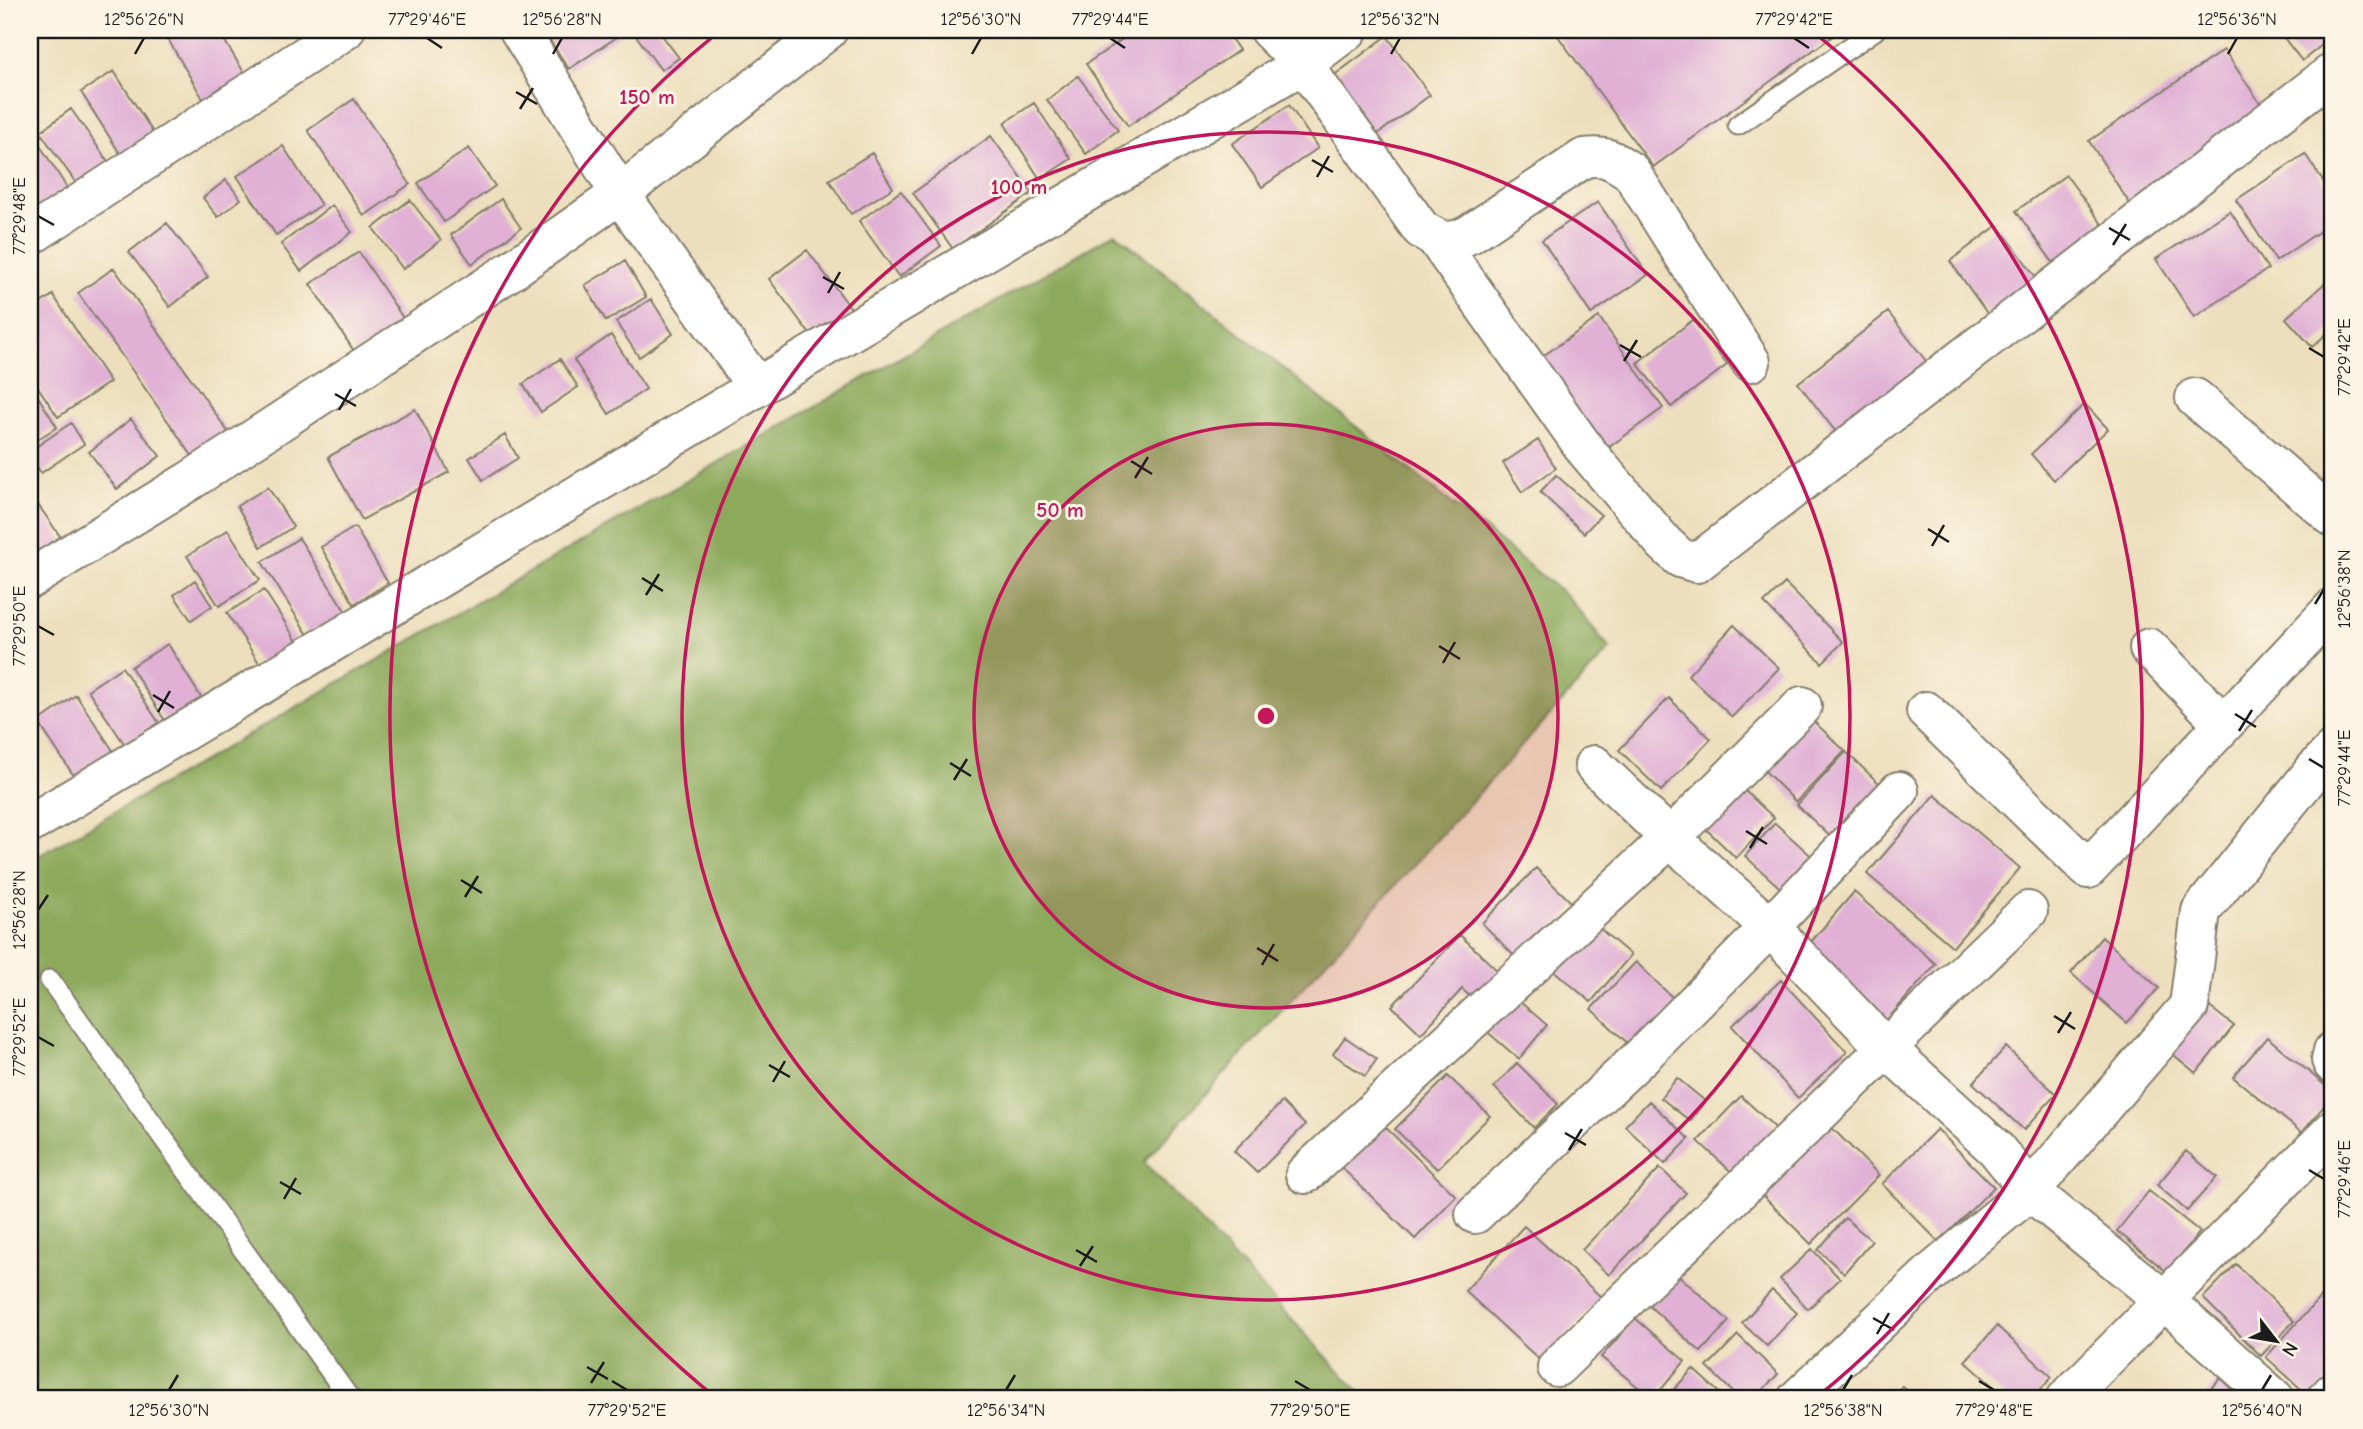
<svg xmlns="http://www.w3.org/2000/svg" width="2363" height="1429" font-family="'Comic Neue',sans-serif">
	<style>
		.forest { fill: #8ca95b; stroke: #54623c; stroke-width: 2 }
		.building { fill: #e0b1d5 }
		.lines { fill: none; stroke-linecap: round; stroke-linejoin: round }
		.service-casing { stroke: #847e6c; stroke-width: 23 }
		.minor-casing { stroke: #847e6c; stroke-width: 42 }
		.service { stroke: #fff; stroke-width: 19 }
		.minor { stroke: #fff; stroke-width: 38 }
		.ticks { fill: none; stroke: #1c1c1c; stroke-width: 2.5 }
		.ring { fill: none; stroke: #c2185b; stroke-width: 3.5 }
		.centre { fill: #c2185b; stroke: #fcf5e5; stroke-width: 3.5 }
		.ring-label { font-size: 21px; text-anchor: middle; font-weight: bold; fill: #c2185b; stroke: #fcf5e5; stroke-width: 6; stroke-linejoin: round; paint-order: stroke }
		.neatline { fill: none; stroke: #1c1c1c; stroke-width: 2.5 }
		.ticks-label { font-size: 18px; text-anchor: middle; fill: #1c1c1c }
	</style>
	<rect width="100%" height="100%" fill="#fcf5e5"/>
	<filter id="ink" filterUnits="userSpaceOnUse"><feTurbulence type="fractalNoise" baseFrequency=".0143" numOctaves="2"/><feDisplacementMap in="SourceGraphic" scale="14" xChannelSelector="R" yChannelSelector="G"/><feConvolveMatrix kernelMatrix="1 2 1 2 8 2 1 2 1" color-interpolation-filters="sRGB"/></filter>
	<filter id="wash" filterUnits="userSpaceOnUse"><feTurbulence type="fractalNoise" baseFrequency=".00686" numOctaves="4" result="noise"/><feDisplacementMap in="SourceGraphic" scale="28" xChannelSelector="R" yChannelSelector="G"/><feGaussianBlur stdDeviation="1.57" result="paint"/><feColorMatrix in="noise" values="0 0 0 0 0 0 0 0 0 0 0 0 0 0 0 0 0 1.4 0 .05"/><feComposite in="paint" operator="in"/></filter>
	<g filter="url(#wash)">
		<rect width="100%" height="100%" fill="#eddfbd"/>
		<path class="forest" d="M 1115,233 L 1567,596 L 1610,649 L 1144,1162 L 1366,1399 L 30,1399 L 30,861 Z"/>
		<g id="blocks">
			<path class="building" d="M 177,30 L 218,30 L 248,79 L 206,104 L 166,36 Z
				M 543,30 L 621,30 L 623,33 L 569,69 Z
				M 632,30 L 658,30 L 679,58 L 661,70 Z
				M 1136,30 L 1225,30 L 1239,50 L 1128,126 L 1086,64 Z
				M 1566,30 L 1841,30 L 1653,167 L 1558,36 Z
				M 2278,30 L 2333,30 L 2333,36 L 2302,61 Z
				M 1387,36 L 1430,95 L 1375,136 L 1332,77 Z
				M 2224,50 L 2266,112 L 2130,204 L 2089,141 Z
				M 114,71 L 159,142 L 126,163 L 81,92 Z
				M 1078,76 L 1118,130 L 1086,154 L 1047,100 Z
				M 354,99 L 410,184 L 364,216 L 308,130 Z
				M 1034,103 L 1071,159 L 1040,179 L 1004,123 Z
				M 1289,105 L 1318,148 L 1262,187 L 1232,144 Z
				M 71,109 L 117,174 L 86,197 L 40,132 Z
				M 34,136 L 76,202 L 30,218 L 30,139 Z
				M 991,136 L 1032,193 L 953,249 L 913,193 Z
				M 283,146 L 321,205 L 276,235 L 237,176 Z
				M 469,148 L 495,186 L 444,222 L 418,183 Z
				M 872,153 L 893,188 L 851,214 L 829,180 Z
				M 2305,154 L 2333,196 L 2333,222 L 2276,261 L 2236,200 Z
				M 2066,175 L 2107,231 L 2057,268 L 2016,211 Z
				M 226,180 L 241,199 L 218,217 L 203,198 Z
				M 901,191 L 941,246 L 899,277 L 859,221 Z
				M 501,199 L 521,228 L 472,264 L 451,235 Z
				M 410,200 L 441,240 L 403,269 L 373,228 Z
				M 1598,202 L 1648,275 L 1591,314 L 1542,240 Z
				M 332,205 L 352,232 L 301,271 L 281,244 Z
				M 2230,211 L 2268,269 L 2194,317 L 2156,259 Z
				M 167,223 L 208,277 L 170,307 L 129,252 Z
				M 1998,225 L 2043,287 L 1994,323 L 1950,261 Z
				M 807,250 L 853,311 L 815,341 L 769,279 Z
				M 359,252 L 407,324 L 358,357 L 310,284 Z
				M 625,261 L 646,297 L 606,321 L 585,285 Z
				M 114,268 L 233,439 L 198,464 L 78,293 Z
				M 2326,282 L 2333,290 L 2333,328 L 2312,347 L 2286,318 Z
				M 53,295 L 110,382 L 58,417 L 30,375 L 30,310 Z
				M 651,299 L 673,334 L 639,357 L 616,322 Z
				M 1888,312 L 1933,370 L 1843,441 L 1798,383 Z
				M 1599,317 L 1663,408 L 1605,450 L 1540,358 Z
				M 1693,320 L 1727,365 L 1671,407 L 1637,363 Z
				M 611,335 L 646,389 L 609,414 L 574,360 Z
				M 560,359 L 578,387 L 541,412 L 523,384 Z
				M 32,387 L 57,427 L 30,444 L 30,388 Z
				M 2085,404 L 2108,429 L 2054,480 L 2031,454 Z
				M 415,409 L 449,472 L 362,520 L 328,457 Z
				M 131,419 L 160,456 L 117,489 L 89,452 Z
				M 71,423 L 84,444 L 41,473 L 30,456 L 30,451 Z
				M 505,435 L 518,458 L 483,480 L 469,458 Z
				M 1538,440 L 1556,468 L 1522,492 L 1503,463 Z
				M 1556,475 L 1601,515 L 1584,533 L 1540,492 Z
				M 268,487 L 293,527 L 261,547 L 237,506 Z
				M 30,493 L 64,542 L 30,565 Z
				M 355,527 L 388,583 L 354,604 L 321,547 Z
				M 228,530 L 260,580 L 219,606 L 187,556 Z
				M 299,538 L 347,614 L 310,638 L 262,562 Z
				M 195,580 L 212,606 L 191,620 L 174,595 Z
				M 1785,583 L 1843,642 L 1822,663 L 1764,603 Z
				M 264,590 L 300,646 L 263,669 L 227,613 Z
				M 1734,625 L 1779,668 L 1732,717 L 1688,675 Z
				M 168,644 L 205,704 L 169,727 L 131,667 Z
				M 122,667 L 159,723 L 125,745 L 88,690 Z
				M 76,695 L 114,752 L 76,779 L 38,722 Z
				M 1669,698 L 1711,739 L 1661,791 L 1619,750 Z
				M 1808,716 L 1845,751 L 1796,802 L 1760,766 Z
				M 1846,752 L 1886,790 L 1837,843 L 1797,805 Z
				M 1741,787 L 1774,818 L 1736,858 L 1704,827 Z
				M 1935,795 L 2020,868 L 1953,947 L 1867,874 Z
				M 1775,823 L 1819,863 L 1789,896 L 1745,856 Z
				M 1536,868 L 1575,906 L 1520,962 L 1482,923 Z
				M 1854,892 L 1936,964 L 1885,1022 L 1803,951 Z
				M 1593,923 L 1631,955 L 1591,1002 L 1553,970 Z
				M 1460,935 L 1501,974 L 1475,1001 L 1462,989 L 1421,1034 L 1392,1006 Z
				M 2102,937 L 2159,988 L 2127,1023 L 2071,973 Z
				M 1636,962 L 1678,1003 L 1634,1049 L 1591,1009 Z
				M 1781,980 L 1847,1052 L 1798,1098 L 1732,1026 Z
				M 1513,996 L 1547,1025 L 1519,1059 L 1484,1029 Z
				M 2202,1001 L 2234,1026 L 2196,1073 L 2164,1047 Z
				M 1345,1037 L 1377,1059 L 1365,1076 L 1333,1054 Z
				M 2267,1037 L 2333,1092 L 2333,1095 L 2302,1133 L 2233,1077 Z
				M 2006,1047 L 2056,1094 L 2024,1130 L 1973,1083 Z
				M 1517,1063 L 1558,1104 L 1534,1128 L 1494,1087 Z
				M 1448,1076 L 1490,1116 L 1437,1169 L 1395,1129 Z
				M 1677,1078 L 1705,1101 L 1690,1121 L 1661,1098 Z
				M 1741,1096 L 1781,1133 L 1739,1179 L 1698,1141 Z
				M 1649,1101 L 1689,1139 L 1665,1164 L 1625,1126 Z
				M 1282,1102 L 1305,1125 L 1257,1173 L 1234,1151 Z
				M 1377,1119 L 1456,1196 L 1415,1239 L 1336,1162 Z
				M 1826,1122 L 1879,1175 L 1811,1244 L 1758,1191 Z
				M 1937,1129 L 1994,1187 L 1939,1242 L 1882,1184 Z
				M 2186,1151 L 2217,1177 L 2187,1211 L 2157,1185 Z
				M 1660,1168 L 1686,1193 L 1609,1275 L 1582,1250 Z
				M 2149,1191 L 2200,1232 L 2167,1272 L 2117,1231 Z
				M 1845,1218 L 1872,1241 L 1844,1273 L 1818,1250 Z
				M 1524,1226 L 1601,1297 L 1542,1362 L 1465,1291 Z
				M 1812,1249 L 1840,1279 L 1808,1309 L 1780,1279 Z
				M 2236,1264 L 2294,1321 L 2261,1356 L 2203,1298 Z
				M 1675,1272 L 1729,1321 L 1701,1352 L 1647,1304 Z
				M 2333,1283 L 2333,1375 L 2312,1399 L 2266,1357 Z
				M 1772,1290 L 1797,1313 L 1767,1346 L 1742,1323 Z
				M 1635,1318 L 1685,1361 L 1653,1399 L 1601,1357 Z
				M 1997,1326 L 2052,1377 L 2032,1399 L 2007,1399 L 1965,1361 Z
				M 1738,1335 L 1778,1374 L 1754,1399 L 1740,1399 L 1707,1367 Z
				M 1693,1369 L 1726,1399 L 1665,1399 Z
				M 2220,1378 L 2242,1399 L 2201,1399 Z
				M 1902,1386 L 1917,1399 L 1891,1399 Z"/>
		</g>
	</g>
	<g filter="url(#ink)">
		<use href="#blocks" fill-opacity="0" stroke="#847e6c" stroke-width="2"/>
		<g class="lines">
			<g class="service-casing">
				<path id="service" d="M 1738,125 L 1875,30
					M 50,980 L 350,1399"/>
			</g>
			<g class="minor-casing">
				<path id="minor" d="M 519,30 L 620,194 L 757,387
					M 1269,30 L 1303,64 L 1421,229 C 1441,242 1449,245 1470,234 L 1584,158 C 1606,155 1612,159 1631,172 L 1751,362
					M 30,236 L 345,30
					M 1437,240 L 1587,452 L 1664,543 L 1680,558 L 1697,563 L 2333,72
					M 2195,398 L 2333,517
					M 30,579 L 191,480 L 512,270 L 620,194 L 828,30
					M 2149,648 L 2224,724
					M 1926,711 L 2088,869 L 2333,608
					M 1594,765 L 1670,838 L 1770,927 L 1885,1047 L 1996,1149 L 2030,1191 L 2165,1301 L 2275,1399
					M 30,824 L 757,387 L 1303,64 L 1348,30
					M 2333,1051 L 2331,1060 L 2333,1064
					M 1305,1174 L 1670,838 L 1802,706
					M 1475,1214 L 1646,1052 L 1770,927 L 1899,791
					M 1557,1367 L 2028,911
					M 1797,1399 L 1931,1273 L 2030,1191 L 2189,1006 L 2201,911 L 2316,768 L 2333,750
					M 2066,1399 L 2333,1130
					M 2326,1399 L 2333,1392"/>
			</g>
			<use href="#service" class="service"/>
			<use href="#minor" class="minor"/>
		</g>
	</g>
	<path class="ticks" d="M 427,38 L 442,48M 1110,38 L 1125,48M 1794,38 L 1809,48M 135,54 L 144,38M 553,54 L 562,38M 972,54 L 981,38M 1391,54 L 1400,38M 2228,54 L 2237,38M 516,92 L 537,104M 520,109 L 533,88M 1312,160 L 1333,172M 1317,177 L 1329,156M 38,216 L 54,225M 2109,228 L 2130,240M 2113,245 L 2126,224M 823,277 L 844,289M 828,293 L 840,272M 1620,345 L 1641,357M 2309,348 L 2324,357M 1624,361 L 1637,340M 335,394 L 356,406M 339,410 L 351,389M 1131,461 L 1152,474M 1135,478 L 1148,457M 1928,529 L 1949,542M 1932,546 L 1944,525M 642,578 L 663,591M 646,595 L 659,574M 2315,604 L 2324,589M 38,626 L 54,635M 1439,646 L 1460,659M 1443,663 L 1455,642M 153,695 L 174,708M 158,712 L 170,691M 2235,714 L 2256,727M 2239,731 L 2252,710M 2309,759 L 2324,768M 950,763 L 971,776M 954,780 L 967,759M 1746,831 L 1767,844M 1750,848 L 1763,827M 461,880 L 482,893M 465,897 L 478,876M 38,910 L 48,895M 1257,948 L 1278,961M 1262,965 L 1274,944M 2054,1016 L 2075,1029M 2058,1033 L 2071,1012M 38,1037 L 54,1046M 769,1065 L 790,1077M 773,1082 L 785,1061M 1565,1133 L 1586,1145M 1569,1150 L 1582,1129M 2309,1170 L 2324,1179M 280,1182 L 301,1194M 284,1199 L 296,1178M 1076,1250 L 1097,1262M 1080,1266 L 1093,1246M 1873,1318 L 1894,1330M 1877,1334 L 1889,1313M 587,1367 L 608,1379M 612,1381 L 627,1390M 1295,1381 L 1310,1390M 1979,1381 L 1994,1390M 591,1383 L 604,1362M 169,1390 L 178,1375M 1006,1390 L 1015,1375M 1843,1390 L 1852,1375M 2262,1390 L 2271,1375"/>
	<circle cx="1266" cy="716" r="292" fill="#c2185b" fill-opacity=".12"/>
	<g class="ring">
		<circle cx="1266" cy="716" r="292"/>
		<circle cx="1266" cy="716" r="584"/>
		<path d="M715 1397A876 876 0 0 1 721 30M1811 30A876 876 0 0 1 1817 1397"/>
	</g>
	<circle cx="1266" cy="716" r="10" class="centre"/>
	<g class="ring-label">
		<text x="647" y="104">150 m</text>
		<text x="1019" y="194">100 m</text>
		<text x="1060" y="517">50 m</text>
	</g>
	<rect width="2363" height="1429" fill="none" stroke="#fcf5e5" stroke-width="77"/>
	<g transform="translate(2276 1341) rotate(121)" stroke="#fcf5e5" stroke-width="5" paint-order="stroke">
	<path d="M0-5L12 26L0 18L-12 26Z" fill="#1c1c1c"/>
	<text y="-10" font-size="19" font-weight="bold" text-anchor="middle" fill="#1c1c1c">N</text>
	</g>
	<rect x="38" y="38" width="2286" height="1352" class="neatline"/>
	<g class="ticks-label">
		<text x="144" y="25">12°56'26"N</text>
		<text x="427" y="25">77°29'46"E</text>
		<text x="562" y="25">12°56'28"N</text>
		<text x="981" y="25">12°56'30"N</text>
		<text x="1110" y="25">77°29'44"E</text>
		<text x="1400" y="25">12°56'32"N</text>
		<text x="1794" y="25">77°29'42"E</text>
		<text x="2237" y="25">12°56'36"N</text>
		<text transform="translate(19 216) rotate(-90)" y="6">77°29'48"E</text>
		<text transform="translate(2344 357) rotate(-90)" y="6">77°29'42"E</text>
		<text transform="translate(2344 589) rotate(-90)" y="6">12°56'38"N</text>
		<text transform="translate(19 626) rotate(-90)" y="6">77°29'50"E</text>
		<text transform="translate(2344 768) rotate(-90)" y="6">77°29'44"E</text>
		<text transform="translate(19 910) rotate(-90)" y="6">12°56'28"N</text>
		<text transform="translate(19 1037) rotate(-90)" y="6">77°29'52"E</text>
		<text transform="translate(2344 1179) rotate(-90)" y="6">77°29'46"E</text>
		<text x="169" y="1416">12°56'30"N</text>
		<text x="627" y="1416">77°29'52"E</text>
		<text x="1006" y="1416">12°56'34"N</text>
		<text x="1310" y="1416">77°29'50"E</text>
		<text x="1843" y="1416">12°56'38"N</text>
		<text x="1994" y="1416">77°29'48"E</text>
		<text x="2262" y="1416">12°56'40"N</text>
	</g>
</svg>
